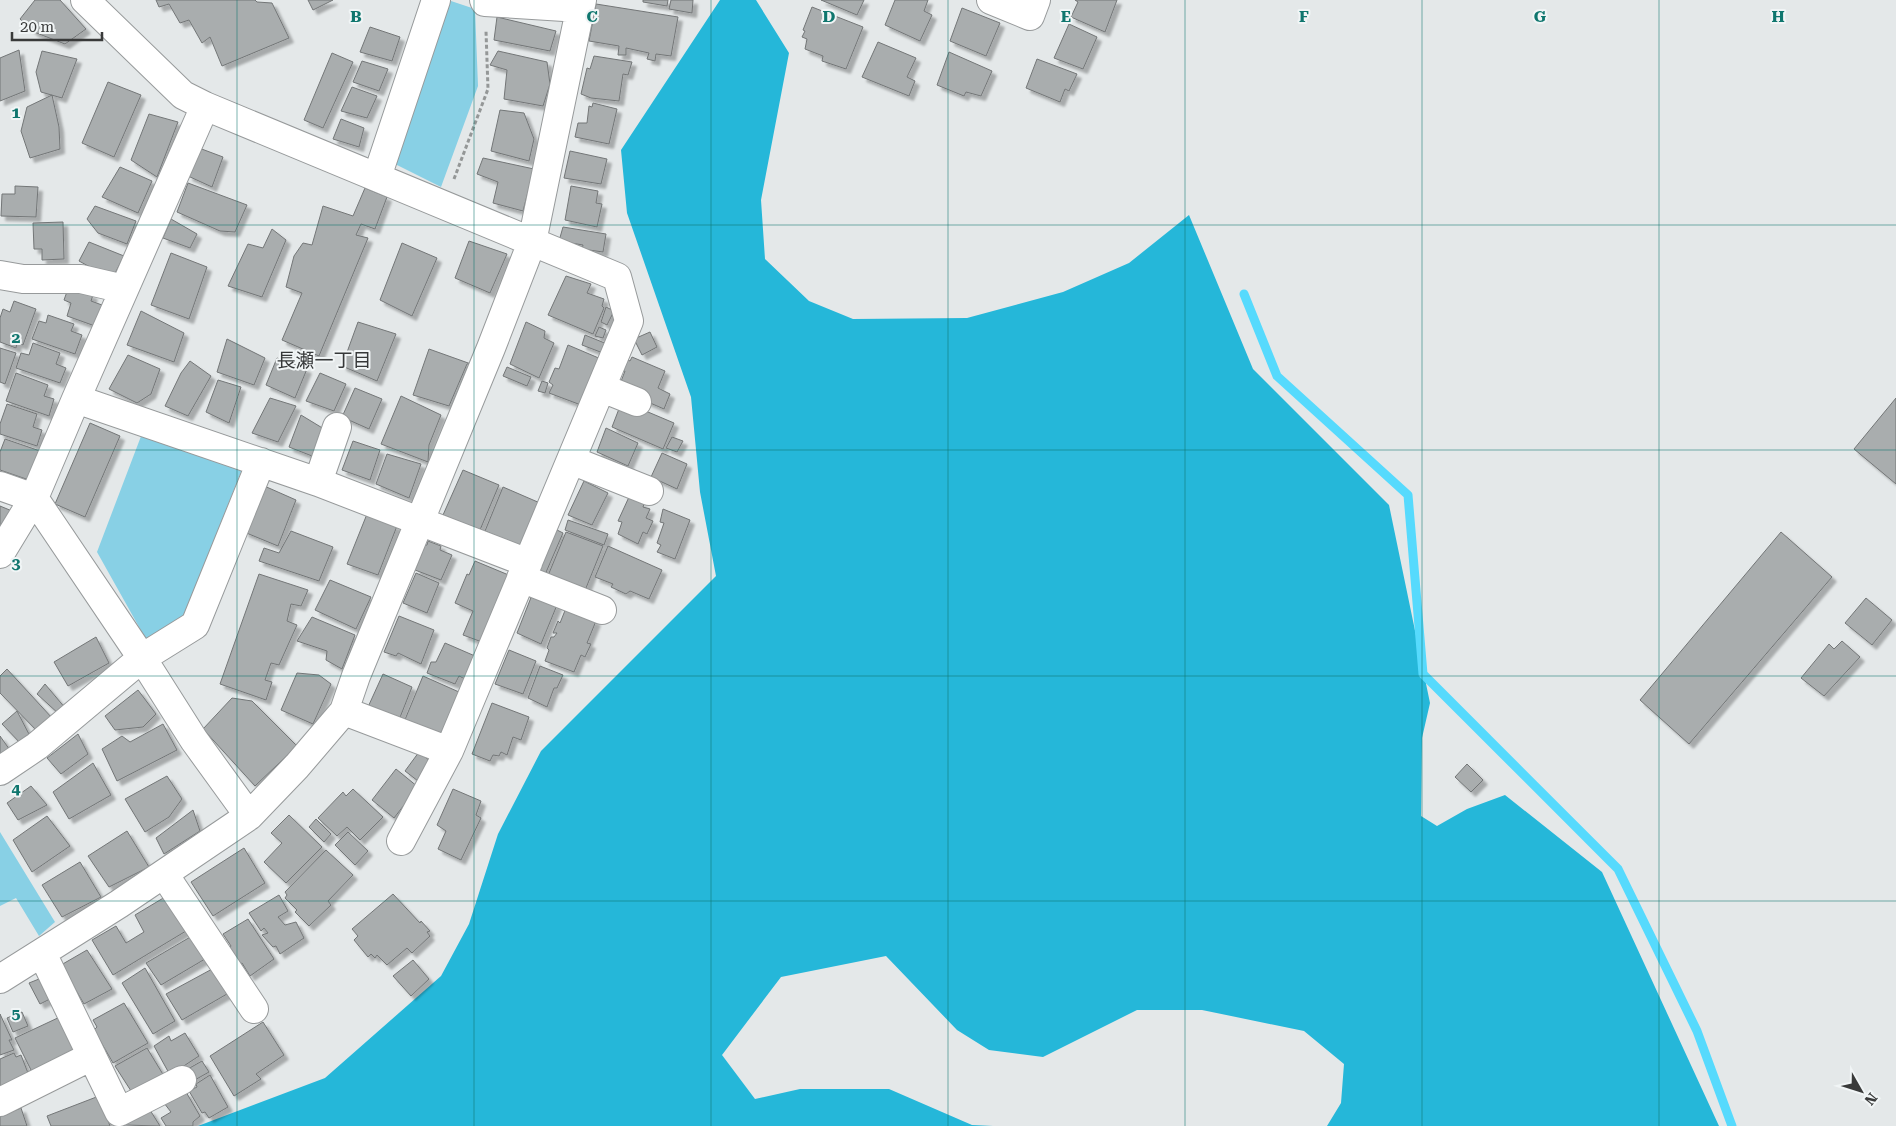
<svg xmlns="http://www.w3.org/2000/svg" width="1896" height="1126" font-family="'Roboto Serif','Noto Sans JP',serif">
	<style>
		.green { fill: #88d0e5 }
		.forest { fill: #25b7d9 }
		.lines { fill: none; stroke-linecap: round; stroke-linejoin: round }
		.stream { stroke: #56dafd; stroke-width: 9 }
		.building { fill: #a9adae; stroke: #737677; filter: url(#shadow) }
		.minor-casing { stroke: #979a9b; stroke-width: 30 }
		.path { stroke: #949797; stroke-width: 3; stroke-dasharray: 4 2.5; stroke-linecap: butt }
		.minor { stroke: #fff; stroke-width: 28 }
		.grid { fill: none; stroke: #0f766e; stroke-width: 1; stroke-opacity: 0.55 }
		.labels { text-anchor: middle; stroke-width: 4; stroke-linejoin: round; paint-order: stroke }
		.neighbourhood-label { font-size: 19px; fill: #363839; stroke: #f1f5f6 }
		.grid-label { font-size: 16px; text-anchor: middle; font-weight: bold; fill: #0f766e; stroke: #f1f5f6; stroke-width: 4; stroke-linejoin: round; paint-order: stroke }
	</style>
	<defs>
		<filter id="shadow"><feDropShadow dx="4.5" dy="4.5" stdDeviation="1" flood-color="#0004"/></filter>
	</defs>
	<rect width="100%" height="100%" fill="#e4e8e9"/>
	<path class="green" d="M 448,0 L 475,9 L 478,86 L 441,187 L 393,163 Z
		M 143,431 L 244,464 L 185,614 L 148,643 L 97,552 Z
		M 0,832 L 55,922 L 39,936 L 16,898 L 0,906 Z"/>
	<path class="forest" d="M 720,0 L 756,0 L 789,53 L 761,200 L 765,259 L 809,301 L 853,319 L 967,318 L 1063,292 L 1129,263 L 1189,215 L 1253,369 L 1389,505 L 1430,703 L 1422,738 L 1421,816 L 1437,826 L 1467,809 L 1505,795 L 1602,872 L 1719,1126 L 1327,1126 L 1341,1103 L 1344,1064 L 1304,1031 L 1202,1010 L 1137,1010 L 1043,1057 L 989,1050 L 957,1030 L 886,956 L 781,977 L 722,1055 L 755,1099 L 800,1089 L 889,1089 L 972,1125 L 993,1126 L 198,1126 L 325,1078 L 441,976 L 469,924 L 498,834 L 541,751 L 716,576 L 700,492 L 691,397 L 627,213 L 621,150 Z"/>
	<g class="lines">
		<path class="stream" d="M 1244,294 L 1277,376 L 1408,495 L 1423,674 L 1618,869 L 1697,1031 L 1732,1126"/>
	</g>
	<path class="building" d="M 35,0 L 60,0 L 86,29 L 65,44 L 34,32 L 20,19 Z
		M 156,0 L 255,0 L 257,2 L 272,3 L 289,38 L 222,66 L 210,37 L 202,43 L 189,20 L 180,23 L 169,4 L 159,7 Z
		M 308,0 L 333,0 L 313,10 Z
		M 643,0 L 668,0 L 667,6 L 643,2 Z
		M 671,0 L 693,0 L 692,13 L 669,9 Z
		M 821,0 L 864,0 L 857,15 Z
		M 895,0 L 928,0 L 924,11 L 932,15 L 920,41 L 885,25 Z
		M 1075,0 L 1117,0 L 1105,32 L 1071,17 L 1078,2 Z
		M 596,4 L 678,17 L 671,56 L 656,54 L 655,61 L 647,59 L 649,53 L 626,48 L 626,55 L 618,55 L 619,46 L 589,41 Z
		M 812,7 L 863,27 L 846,69 L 822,61 L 823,56 L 805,49 L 807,39 L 802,37 L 805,31 L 803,30 Z
		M 962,8 L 1000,23 L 986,56 L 950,41 Z
		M 497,17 L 556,31 L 550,51 L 494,40 Z
		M 1069,24 L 1097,37 L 1083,69 L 1054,58 Z
		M 370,27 L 400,37 L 392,61 L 360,52 Z
		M 878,42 L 916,58 L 907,77 L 915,81 L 909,96 L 862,77 Z
		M 19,50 L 25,91 L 0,101 L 0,58 Z
		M 42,51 L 77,59 L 62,98 L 41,92 L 36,72 Z
		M 498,51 L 547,62 L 550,84 L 543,106 L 504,99 L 507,70 L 490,65 Z
		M 949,52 L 992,71 L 981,96 L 966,92 L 964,96 L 937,85 Z
		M 332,53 L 353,62 L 323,128 L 304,120 Z
		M 594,56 L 632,62 L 628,75 L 623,74 L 619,101 L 591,98 L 581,94 L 587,68 L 590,69 Z
		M 1037,59 L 1077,74 L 1069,91 L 1065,89 L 1060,102 L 1026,88 Z
		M 362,61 L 388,69 L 379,91 L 353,82 Z
		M 108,82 L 141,95 L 114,157 L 82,143 Z
		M 352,87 L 377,96 L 367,118 L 341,111 Z
		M 52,95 L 59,127 L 60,149 L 30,158 L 21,131 L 27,107 Z
		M 593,103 L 617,109 L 609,144 L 575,137 L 578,123 L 587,123 L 589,106 L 592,107 Z
		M 500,110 L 524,113 L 534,139 L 529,161 L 491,151 Z
		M 149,114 L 178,122 L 157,177 L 131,160 Z
		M 341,119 L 364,128 L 359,147 L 333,139 Z
		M 199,148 L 223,157 L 212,187 L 188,176 Z
		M 570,151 L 607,159 L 601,184 L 564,178 Z
		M 483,158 L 534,169 L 523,211 L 493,203 L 498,182 L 477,174 Z
		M 120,167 L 152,181 L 138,213 L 102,197 Z
		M 188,183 L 247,205 L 235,232 L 220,231 L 177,212 Z
		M 15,186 L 38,187 L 36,217 L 1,216 L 2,194 L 15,194 Z
		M 571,186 L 598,191 L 596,203 L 602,204 L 597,227 L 565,220 Z
		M 365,188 L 387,197 L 375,229 L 361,224 L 356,235 L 368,238 L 319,356 L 282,340 L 302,293 L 286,287 L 294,256 L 303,243 L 312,245 L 323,206 L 353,216 Z
		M 95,206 L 136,221 L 127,244 L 98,233 L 87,219 Z
		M 171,219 L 197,234 L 190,248 L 163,238 Z
		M 63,222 L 64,259 L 42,260 L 42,249 L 34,249 L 33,223 Z
		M 563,227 L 606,234 L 603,252 L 582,249 L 583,245 L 559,241 Z
		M 272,229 L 286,240 L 262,297 L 228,286 L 248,244 L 263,248 Z
		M 469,241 L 507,254 L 490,293 L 455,278 Z
		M 89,242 L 124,256 L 112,279 L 79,261 Z
		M 402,243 L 437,258 L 412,316 L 380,300 Z
		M 171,253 L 207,267 L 189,319 L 151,305 Z
		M 566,276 L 591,284 L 587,293 L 604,299 L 602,306 L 604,308 L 593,334 L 548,315 Z
		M 69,286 L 93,295 L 91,301 L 102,305 L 95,326 L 67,316 L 71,303 L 64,300 Z
		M 14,301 L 36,309 L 23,345 L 17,343 L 16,348 L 0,342 L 0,318 L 3,309 L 10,312 Z
		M 606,307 L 614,311 L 607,325 L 601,322 Z
		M 141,311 L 184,333 L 174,362 L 127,345 Z
		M 48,315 L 74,324 L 71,331 L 82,335 L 75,354 L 32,339 L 39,321 L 46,323 Z
		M 358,322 L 396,334 L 377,381 L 342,366 Z
		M 526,322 L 545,331 L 544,338 L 554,343 L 539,378 L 510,364 Z
		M 599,327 L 606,330 L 603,338 L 595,336 Z
		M 650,332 L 657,347 L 642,355 L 634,339 Z
		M 585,335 L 607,344 L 603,353 L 582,345 Z
		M 227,339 L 265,358 L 254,385 L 217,372 Z
		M 33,343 L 60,353 L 56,364 L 66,368 L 60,383 L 16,368 L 21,353 L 29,355 Z
		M 568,345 L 601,359 L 581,405 L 549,393 L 553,385 L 549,382 L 555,368 L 559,369 Z
		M 0,348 L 16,353 L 5,384 L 0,382 Z
		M 429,349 L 471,364 L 467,364 L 449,406 L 413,395 Z
		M 128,355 L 160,369 L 151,394 L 137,403 L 109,389 Z
		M 632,357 L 665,371 L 658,388 L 670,394 L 664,409 L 618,389 L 625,371 L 621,371 L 626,359 L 630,361 Z
		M 277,358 L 307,369 L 295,398 L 266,385 Z
		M 190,361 L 211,376 L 188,416 L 165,406 L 181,373 Z
		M 507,367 L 531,377 L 527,386 L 503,376 Z
		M 16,373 L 48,385 L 44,396 L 54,399 L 49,416 L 6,401 Z
		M 320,373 L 346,384 L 334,411 L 306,401 Z
		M 218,380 L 241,387 L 229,423 L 206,412 Z
		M 542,381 L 548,383 L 545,393 L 538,391 Z
		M 355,388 L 382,399 L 369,429 L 342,417 Z
		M 401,396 L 441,415 L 429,445 L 428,462 L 381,444 Z
		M 270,398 L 296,406 L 278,442 L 252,433 Z
		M 1896,398 L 1896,484 L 1854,449 Z
		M 622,401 L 674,423 L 663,449 L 612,427 Z
		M 7,404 L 37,414 L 33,427 L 42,430 L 37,446 L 0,434 L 0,424 Z
		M 301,415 L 324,429 L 312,456 L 289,447 Z
		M 90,423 L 120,436 L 85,517 L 55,504 Z
		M 606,428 L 638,443 L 628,466 L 597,452 Z
		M 672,437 L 683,441 L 677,452 L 666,448 Z
		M 5,439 L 43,452 L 32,481 L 0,470 L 0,452 Z
		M 353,441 L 380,450 L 370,480 L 342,470 Z
		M 662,453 L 687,464 L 677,489 L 651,477 Z
		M 387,454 L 421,464 L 409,498 L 376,484 Z
		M 463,470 L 499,485 L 480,530 L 443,515 Z
		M 584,481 L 608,493 L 592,525 L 568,515 Z
		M 262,485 L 296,500 L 278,546 L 244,532 Z
		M 503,487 L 540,503 L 521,547 L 485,531 Z
		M 629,497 L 644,504 L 643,507 L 650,509 L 646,518 L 653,521 L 647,534 L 643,532 L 638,544 L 618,534 L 622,522 L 618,521 Z
		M 0,506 L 12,511 L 0,531 Z
		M 663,509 L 690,520 L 675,559 L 657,552 L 661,545 L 657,543 L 664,523 L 660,522 Z
		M 367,514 L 397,526 L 378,575 L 347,564 Z
		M 568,520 L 608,534 L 604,545 L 565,530 Z
		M 555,529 L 563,533 L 544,577 L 536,575 Z
		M 291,531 L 333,547 L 319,581 L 259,561 L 264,548 L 279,553 Z
		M 566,532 L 603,546 L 584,593 L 547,578 Z
		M 1781,532 L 1832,577 L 1689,744 L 1640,700 Z
		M 428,541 L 441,546 L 440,550 L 452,555 L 441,580 L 415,570 L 425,545 L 427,545 Z
		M 608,546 L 662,570 L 649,599 L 630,591 L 626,594 L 611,587 L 613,584 L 595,577 Z
		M 475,561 L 511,576 L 482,642 L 463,635 L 473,611 L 455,603 L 467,574 L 469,575 Z
		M 416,573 L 439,583 L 427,613 L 403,603 Z
		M 259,574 L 308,590 L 301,606 L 291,604 L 287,621 L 297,625 L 279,665 L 271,663 L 265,680 L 272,682 L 266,700 L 220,684 Z
		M 330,580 L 371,597 L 356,629 L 315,610 Z
		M 532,595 L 557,605 L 541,644 L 517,633 Z
		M 1866,598 L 1892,620 L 1872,645 L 1845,623 Z
		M 566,608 L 596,621 L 587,643 L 591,644 L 585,657 L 581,655 L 574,672 L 545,661 L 549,650 L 547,648 L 551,637 L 554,637 L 557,633 L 553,633 L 558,621 L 560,623 Z
		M 399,616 L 434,630 L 421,664 L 398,653 L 396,656 L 384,652 Z
		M 312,617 L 355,635 L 342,669 L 326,660 L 327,651 L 297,641 Z
		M 96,637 L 109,663 L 68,686 L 54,662 Z
		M 1842,641 L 1860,657 L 1824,696 L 1801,678 L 1829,644 L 1834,649 Z
		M 445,643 L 475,656 L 465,679 L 459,676 L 455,684 L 427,673 L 431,662 L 436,662 Z
		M 509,650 L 536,661 L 523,694 L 495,684 Z
		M 540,666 L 563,675 L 557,688 L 554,688 L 547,707 L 528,698 Z
		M 7,669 L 53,719 L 39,733 L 0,693 L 0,676 Z
		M 297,673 L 319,675 L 331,684 L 313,724 L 281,710 Z
		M 383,674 L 412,687 L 399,720 L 368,707 Z
		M 423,676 L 459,692 L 440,736 L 404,722 Z
		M 45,684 L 66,709 L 60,715 L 37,694 Z
		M 138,690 L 156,714 L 143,727 L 115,730 L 105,716 Z
		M 232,698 L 252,701 L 297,746 L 255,786 L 203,729 Z
		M 492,703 L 529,717 L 521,740 L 513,737 L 507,755 L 501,752 L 499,756 L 493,755 L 490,761 L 472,754 Z
		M 17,711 L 31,738 L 22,745 L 2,724 Z
		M 163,724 L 177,750 L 117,781 L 102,749 L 122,736 L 130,742 Z
		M 78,734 L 88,754 L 61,774 L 47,758 Z
		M 0,736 L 12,753 L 0,763 Z
		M 419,752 L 431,762 L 418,781 L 405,771 Z
		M 93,763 L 111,795 L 69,819 L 53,792 Z
		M 1467,764 L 1483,780 L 1471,792 L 1455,777 Z
		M 396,769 L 418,787 L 394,818 L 372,800 Z
		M 167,776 L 182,799 L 169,817 L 145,832 L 125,799 Z
		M 31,786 L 47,805 L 18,820 L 7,803 Z
		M 353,789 L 383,817 L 360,840 L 347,827 L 337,836 L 318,818 L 343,792 L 346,796 Z
		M 453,789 L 481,801 L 476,815 L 481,818 L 461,860 L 438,849 L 446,831 L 437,825 Z
		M 193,810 L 200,831 L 164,854 L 156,838 Z
		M 289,815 L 322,847 L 286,883 L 264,862 L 282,843 L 271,833 Z
		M 47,816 L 70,846 L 32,872 L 13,840 Z
		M 316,819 L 331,834 L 324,842 L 309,827 Z
		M 127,831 L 149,867 L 109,887 L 88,856 Z
		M 348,832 L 368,851 L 355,865 L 335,845 Z
		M 244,848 L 265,883 L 213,916 L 191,882 Z
		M 326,850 L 353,875 L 328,901 L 331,905 L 309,926 L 295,912 L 297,910 L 285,898 L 287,895 L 285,892 Z
		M 80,862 L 101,897 L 62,917 L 42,885 Z
		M 170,894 L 191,928 L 113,975 L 92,940 L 116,926 L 126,943 L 144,932 L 135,915 Z
		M 393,894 L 420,923 L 421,921 L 430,931 L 427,932 L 430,936 L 412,953 L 407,948 L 387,965 L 377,955 L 375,958 L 371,954 L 368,957 L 354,940 L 358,936 L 352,929 Z
		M 279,895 L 288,911 L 278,917 L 285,925 L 296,922 L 304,938 L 280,954 L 276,946 L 273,947 L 262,935 L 268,933 L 264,928 L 261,931 L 249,913 Z
		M 248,919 L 274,959 L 250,976 L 242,963 L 237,966 L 228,950 L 231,946 L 223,934 Z
		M 192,936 L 205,959 L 161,985 L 146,963 Z
		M 87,950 L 112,989 L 84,1004 L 61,965 Z
		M 413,960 L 429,979 L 411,996 L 393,976 Z
		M 145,968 L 175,1021 L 153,1034 L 122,983 Z
		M 214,968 L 227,994 L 182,1020 L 166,994 Z
		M 44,977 L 52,998 L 40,1004 L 29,983 Z
		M 124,1003 L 148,1043 L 113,1063 L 94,1030 L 97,1027 L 93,1020 Z
		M 22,1012 L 28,1026 L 13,1032 L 7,1018 Z
		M 0,1014 L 12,1040 L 9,1040 L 14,1050 L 0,1055 Z
		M 62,1016 L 77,1052 L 33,1074 L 15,1038 Z
		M 263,1022 L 284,1055 L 256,1074 L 261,1079 L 234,1096 L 210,1056 Z
		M 185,1033 L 199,1056 L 170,1075 L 154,1046 L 169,1036 L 171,1041 Z
		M 147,1048 L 164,1076 L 133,1094 L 115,1066 Z
		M 14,1053 L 16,1057 L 21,1055 L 28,1073 L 23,1075 L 27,1083 L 2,1092 L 0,1086 L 0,1059 Z
		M 202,1061 L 209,1072 L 193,1081 L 186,1070 Z
		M 210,1075 L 228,1107 L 209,1118 L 205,1112 L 202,1113 L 189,1091 L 197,1087 L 196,1084 Z
		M 186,1092 L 200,1116 L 193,1122 L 193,1126 L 166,1126 L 161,1118 L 171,1112 L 164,1103 Z
		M 99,1096 L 110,1126 L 51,1126 L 47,1116 Z
		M 21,1108 L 27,1126 L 0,1126 L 0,1116 Z
		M 150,1110 L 160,1126 L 123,1125 Z"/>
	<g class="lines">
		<g class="minor-casing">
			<path id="minor" d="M 85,0 L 183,95 L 205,106 L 617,277 L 629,321 L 449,751 L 344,711
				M 484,0 L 485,2 L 580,8
				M 991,0 L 1030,16 L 1036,0
				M 377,177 L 436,0
				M 0,275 L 23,279 L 81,279 L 124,289
				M 602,388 L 637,402
				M 76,399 L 318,482 L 528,563
				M 571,460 L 649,491
				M 318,482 L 337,427
				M 0,486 L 34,498 L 142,658 L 194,740 L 249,816
				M 0,554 L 34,498 L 76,399 L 205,106
				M 521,578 L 602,610
				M 0,771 L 37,746 L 142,658 L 195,625 L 261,462
				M 401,841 L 449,751
				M 164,874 L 254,1009
				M 42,953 L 119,1112 L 182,1080
				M 0,979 L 119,904 L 249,816 L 297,766 L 344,711 L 356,676 L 491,348 L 532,242 L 582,0
				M 0,1102 L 92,1056"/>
		</g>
		<path class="path" d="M 454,179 L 488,89 L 486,31"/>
		<use href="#minor" class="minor"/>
	</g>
	<path class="grid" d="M 237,0 L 237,1126M 474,0 L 474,1126M 711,0 L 711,1126M 948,0 L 948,1126M 1185,0 L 1185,1126M 1422,0 L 1422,1126M 1659,0 L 1659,1126M 0,225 L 1896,225M 0,450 L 1896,450M 0,676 L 1896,676M 0,901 L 1896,901"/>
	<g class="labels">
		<g class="neighbourhood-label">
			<text x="324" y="367">長瀬一丁目</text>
		</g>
	</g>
	<g class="grid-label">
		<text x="356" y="22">B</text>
		<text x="592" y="22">C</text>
		<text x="829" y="22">D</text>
		<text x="1066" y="22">E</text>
		<text x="1304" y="22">F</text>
		<text x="1540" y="22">G</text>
		<text x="1778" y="22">H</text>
		<text x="16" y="118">1</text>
		<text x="16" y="343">2</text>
		<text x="16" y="569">3</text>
		<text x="16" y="794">4</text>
		<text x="16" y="1019">5</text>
	</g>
	<g transform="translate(1861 1091) rotate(129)" stroke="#f1f5f6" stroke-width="4" paint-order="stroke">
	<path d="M0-4L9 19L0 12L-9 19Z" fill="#393a3a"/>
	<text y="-8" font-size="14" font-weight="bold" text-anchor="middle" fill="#393a3a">N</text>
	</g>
	<path d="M12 32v8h90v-8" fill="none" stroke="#393a3a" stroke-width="2.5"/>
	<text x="20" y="32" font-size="15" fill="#393a3a" stroke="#f1f5f6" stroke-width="4" paint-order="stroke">20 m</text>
</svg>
